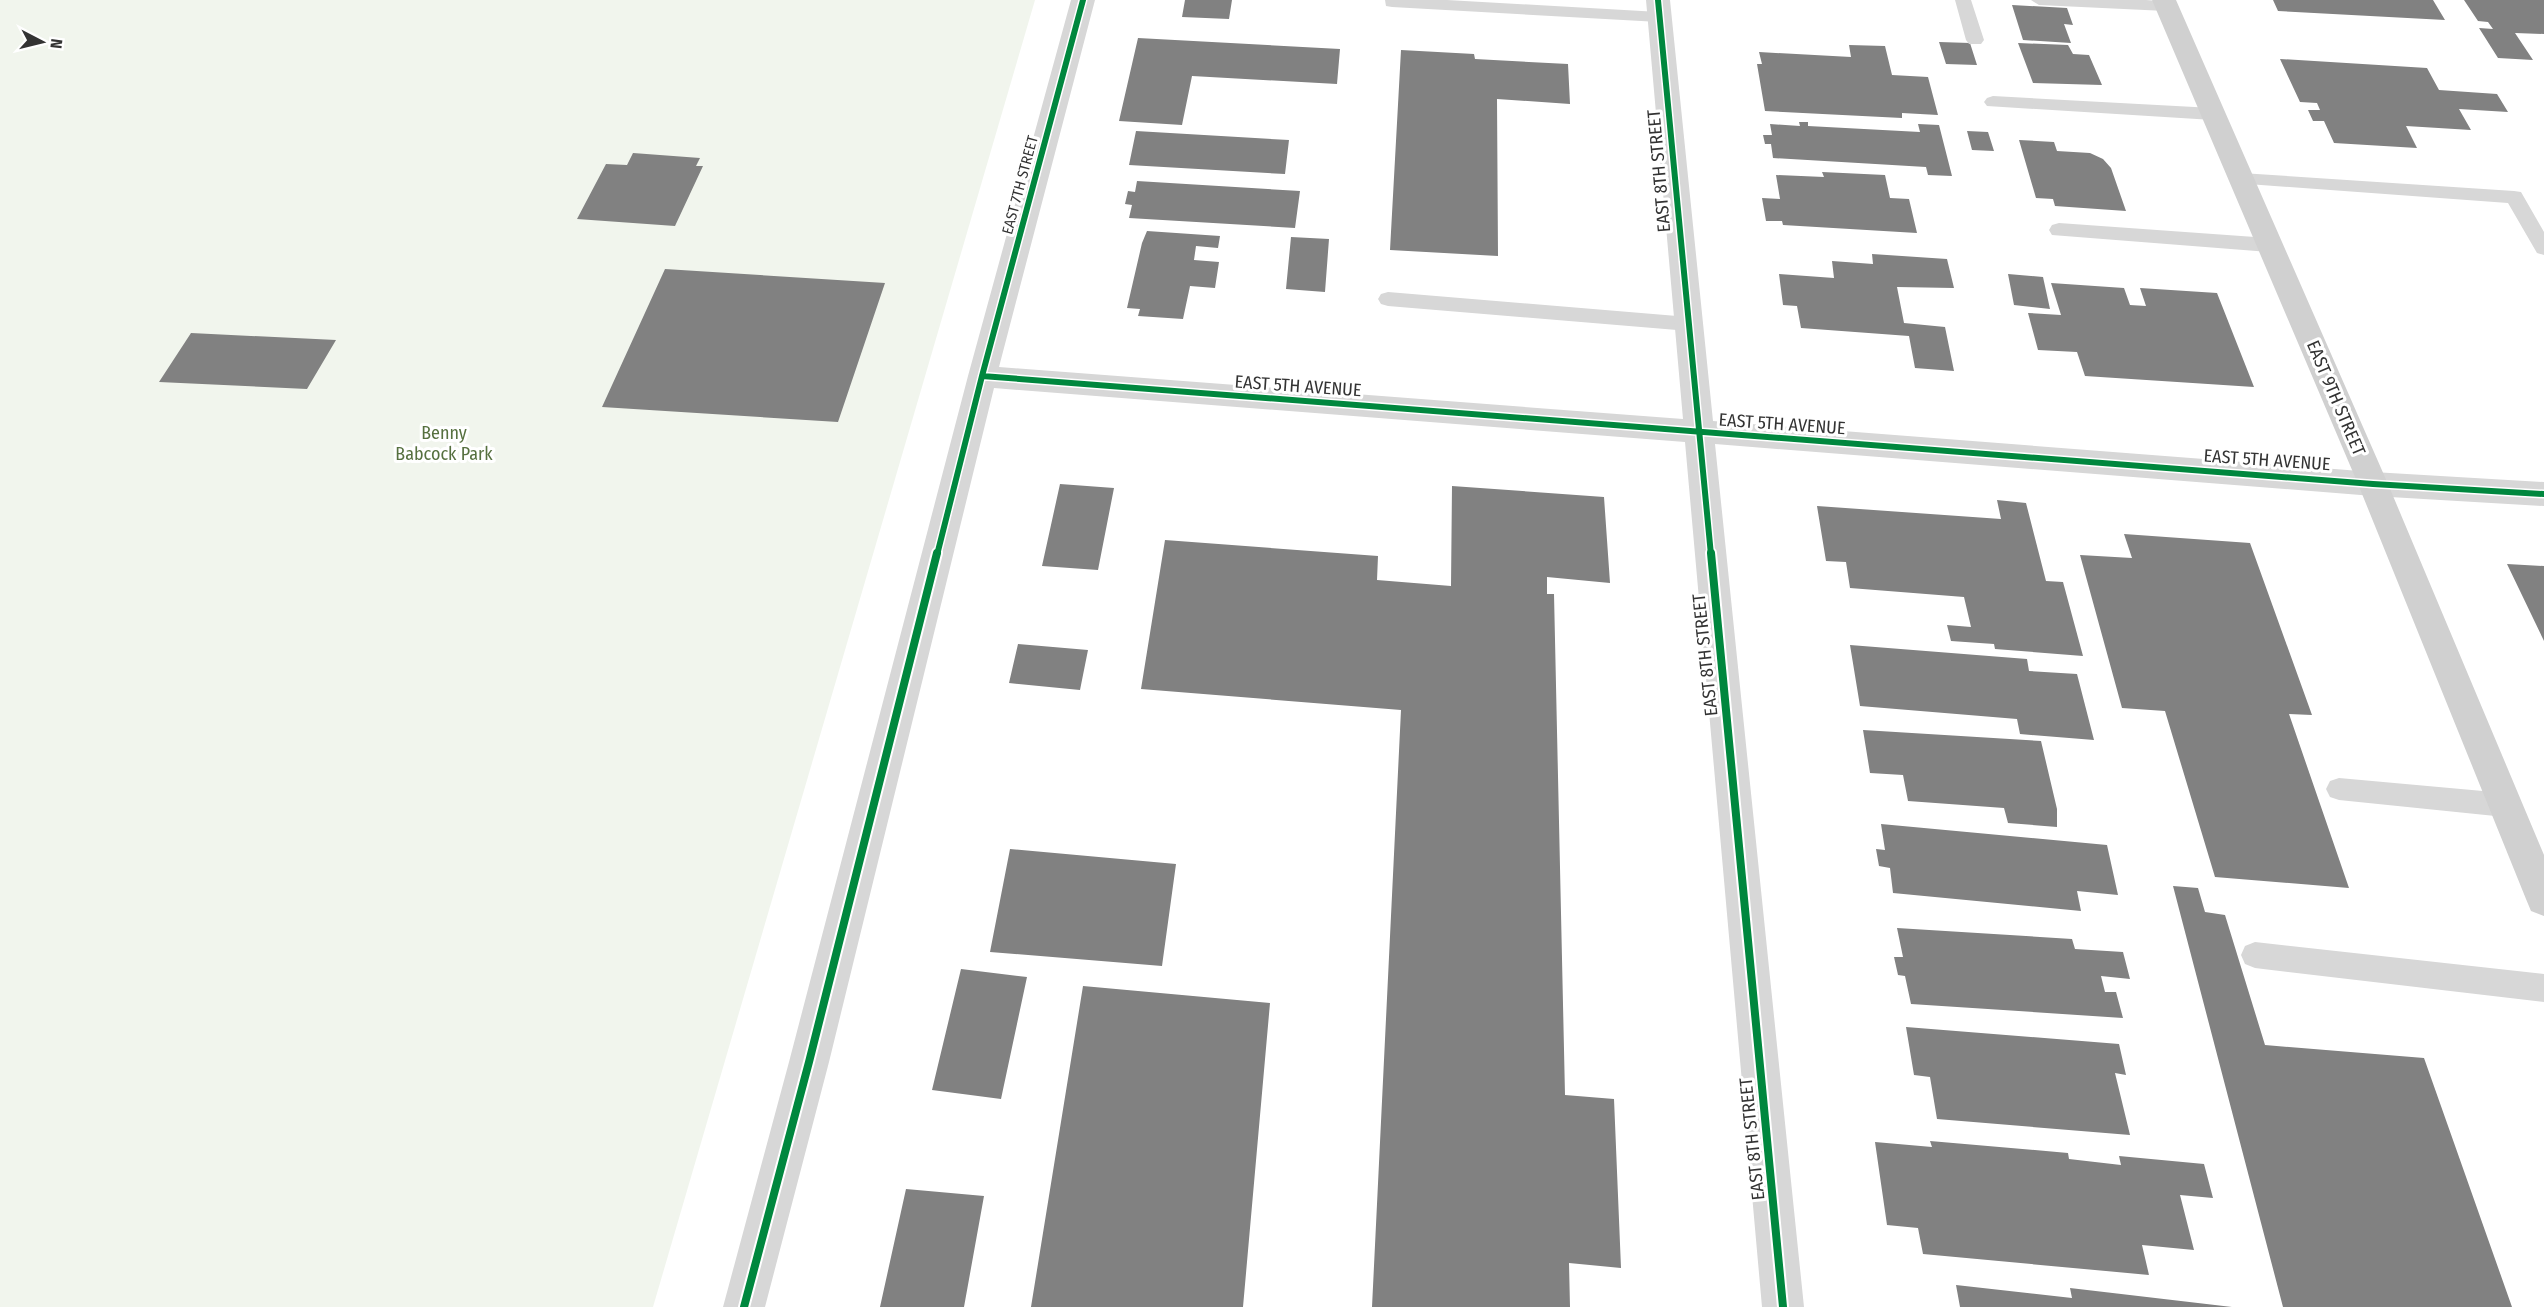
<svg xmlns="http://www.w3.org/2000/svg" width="2544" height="1307" font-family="'Fira Sans Condensed',sans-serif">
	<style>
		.green { fill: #f1f5ed }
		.building { fill: #818181 }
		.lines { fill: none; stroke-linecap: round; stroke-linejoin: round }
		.service { fill: #d7d7d7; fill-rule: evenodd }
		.minor { fill: #d7d7d7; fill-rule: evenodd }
		.secondary { fill: #d0d0d0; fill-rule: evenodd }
		.cycleway-far1-casing { stroke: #fff; stroke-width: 9 }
		.cycleway-casing { stroke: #fff; stroke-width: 12 }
		.cycleway-far1 { stroke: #00873e; stroke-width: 6 }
		.cycleway { stroke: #00873e; stroke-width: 8 }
		.labels { text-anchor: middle; stroke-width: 6; stroke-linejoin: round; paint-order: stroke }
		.far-street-label { font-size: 15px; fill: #333; stroke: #fff }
		.street-label { font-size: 18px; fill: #333; stroke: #fff }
		.park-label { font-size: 18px; fill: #56703f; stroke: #fff }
	</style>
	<rect width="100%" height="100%" fill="#fff"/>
	<path class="green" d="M 0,0 L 1035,0 L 653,1307 L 0,1307 Z"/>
	<path class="building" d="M 1185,0 L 1232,0 L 1229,19 L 1182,17 Z
		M 2273,0 L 2433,0 L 2445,20 L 2278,11 Z
		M 2464,0 L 2544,0 L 2544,34 L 2515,33 L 2533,60 L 2498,58 L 2479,28 L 2493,29 L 2488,22 L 2478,21 Z
		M 2012,5 L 2067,8 L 2073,25 L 2064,24 L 2071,43 L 2023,40 Z
		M 1138,38 L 1340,49 L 1337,84 L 1192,76 L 1182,125 L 1119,121 Z
		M 1939,42 L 1970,43 L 1977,65 L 1946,64 Z
		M 2018,43 L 2068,45 L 2073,54 L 2089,55 L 2102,85 L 2033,83 Z
		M 1849,45 L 1885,46 L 1892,75 L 1928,77 L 1938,115 L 1902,113 L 1902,118 L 1765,111 L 1757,64 L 1762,64 L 1759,52 L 1851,57 Z
		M 1401,50 L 1474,54 L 1475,59 L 1568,64 L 1570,104 L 1497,99 L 1498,256 L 1390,250 Z
		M 2280,59 L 2427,68 L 2439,90 L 2497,94 L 2508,112 L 2459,109 L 2471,130 L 2406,126 L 2417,148 L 2334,143 L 2324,121 L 2313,121 L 2308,110 L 2320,110 L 2317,103 L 2300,102 Z
		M 1799,122 L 1808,122 L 1808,126 L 1920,132 L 1918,124 L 1939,125 L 1952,176 L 1928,175 L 1926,167 L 1773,158 L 1771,144 L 1765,144 L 1763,135 L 1772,135 L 1770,124 L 1800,126 Z
		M 1136,131 L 1289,140 L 1285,174 L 1129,165 Z
		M 1967,131 L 1988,132 L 1994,151 L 1972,150 Z
		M 2019,140 L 2054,142 L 2057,151 L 2090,153 L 2103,159 L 2111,168 L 2126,211 L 2055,206 L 2053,199 L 2036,198 Z
		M 633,153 L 700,158 L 696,166 L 703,166 L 675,226 L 577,219 L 606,164 L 627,165 Z
		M 1822,172 L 1885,175 L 1890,198 L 1909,199 L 1917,233 L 1783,225 L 1782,221 L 1766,221 L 1762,198 L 1780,199 L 1776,175 L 1824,177 Z
		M 1137,181 L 1300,191 L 1295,228 L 1129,218 L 1132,205 L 1125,204 L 1128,191 L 1135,192 Z
		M 1147,231 L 1220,236 L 1218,248 L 1196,246 L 1194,260 L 1219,262 L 1215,288 L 1190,286 L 1183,319 L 1138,316 L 1140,309 L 1127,308 L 1142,243 Z
		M 1291,237 L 1329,239 L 1325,292 L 1286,289 Z
		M 1872,254 L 1947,259 L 1954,288 L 1897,287 L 1904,323 L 1945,327 L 1954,371 L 1915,368 L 1909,336 L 1801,328 L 1797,306 L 1783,305 L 1779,274 L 1834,278 L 1832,261 L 1873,264 Z
		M 665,269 L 885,283 L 838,422 L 602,407 Z
		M 2008,274 L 2043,277 L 2050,309 L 2014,305 Z
		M 2051,283 L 2124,288 L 2130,305 L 2146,306 L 2140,288 L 2217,293 L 2254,387 L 2085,376 L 2077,352 L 2038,350 L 2028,313 L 2061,315 Z
		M 191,333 L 336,340 L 307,389 L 159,382 Z
		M 1060,484 L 1114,488 L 1098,570 L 1042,566 Z
		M 1452,486 L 1604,497 L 1610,583 L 1547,577 L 1547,594 L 1554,594 L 1565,1095 L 1614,1099 L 1621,1268 L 1569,1263 L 1570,1307 L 1372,1307 L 1401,710 L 1141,689 L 1165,540 L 1378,556 L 1377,580 L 1451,586 Z
		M 1997,500 L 2026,503 L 2046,581 L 2063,582 L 2083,656 L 1995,649 L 1994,644 L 1951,641 L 1947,625 L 1971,627 L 1964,597 L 1850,588 L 1846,562 L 1826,561 L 1817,506 L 2001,519 Z
		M 2124,534 L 2250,543 L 2312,715 L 2289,714 L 2349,888 L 2215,877 L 2165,711 L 2122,708 L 2080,555 L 2132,558 Z
		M 2507,564 L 2544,566 L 2544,641 Z
		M 1018,644 L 1088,650 L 1080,690 L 1009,683 Z
		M 1850,645 L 2027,659 L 2029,671 L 2077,674 L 2094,740 L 2020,734 L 2017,719 L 1860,706 Z
		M 1863,730 L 2041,741 L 2057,809 L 2057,827 L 2008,823 L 2004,808 L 1908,801 L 1903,775 L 1870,773 Z
		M 1881,824 L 2107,845 L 2118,895 L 2077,891 L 2081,911 L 1893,893 L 1890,868 L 1879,866 L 1876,849 L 1885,850 Z
		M 1010,849 L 1176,864 L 1162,966 L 990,952 Z
		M 2173,886 L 2198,888 L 2205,912 L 2225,915 L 2265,1045 L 2424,1058 L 2512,1307 L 2283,1307 Z
		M 1897,928 L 2072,939 L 2075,949 L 2123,952 L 2130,979 L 2101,976 L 2105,992 L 2116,992 L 2123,1018 L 1911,1004 L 1905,976 L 1898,975 L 1894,957 L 1903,957 Z
		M 961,969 L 1027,977 L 1001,1099 L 932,1090 Z
		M 1083,986 L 1270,1003 L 1243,1307 L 1031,1307 Z
		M 1906,1027 L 2119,1044 L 2126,1075 L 2115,1073 L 2130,1135 L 1937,1119 L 1930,1077 L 1914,1075 Z
		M 1930,1141 L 2068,1153 L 2069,1159 L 2121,1165 L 2119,1156 L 2204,1164 L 2213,1198 L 2180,1195 L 2194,1250 L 2142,1245 L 2149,1275 L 1923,1254 L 1918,1228 L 1887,1225 L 1875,1142 L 1932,1147 Z
		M 906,1189 L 984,1196 L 964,1307 L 880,1307 Z
		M 1956,1285 L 2072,1298 L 2070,1288 L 2232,1307 L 1960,1307 Z"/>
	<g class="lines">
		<path class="service" d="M 1385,0 L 1447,0 L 1659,12 L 1665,13 L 1668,17 L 1665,21 L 1659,22 L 1392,7 L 1386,6 Z
			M 1955,0 L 1971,0 L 1984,40 L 1981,44 L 1969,44 L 1966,40 Z
			M 2031,0 L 2146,0 L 2172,2 L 2174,6 L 2172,10 L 2166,11 L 2039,5 Z
			M 1993,96 L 2213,108 L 2219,110 L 2222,114 L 2219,118 L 2213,120 L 1987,106 L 1984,102 L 1987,98 Z
			M 2241,173 L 2514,191 L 2521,192 L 2544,232 L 2544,255 L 2537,253 L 2508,203 L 2234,183 L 2232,179 L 2234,175 Z
			M 2059,223 L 2269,238 L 2276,240 L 2279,245 L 2276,250 L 2269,252 L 2052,235 L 2049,230 L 2052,225 Z
			M 1388,292 L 1689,317 L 1696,319 L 1699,324 L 1696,329 L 1689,331 L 1388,306 L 1381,304 L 1378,299 L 1381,294 Z
			M 2339,778 L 2505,793 L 2514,797 L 2518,805 L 2514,813 L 2505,817 L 2339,800 L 2330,797 L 2326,789 L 2330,781 Z
			M 2255,942 L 2544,974 L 2544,1002 L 2255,968 L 2245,964 L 2241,955 L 2245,946 Z"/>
		<path class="minor" d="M 1071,0 L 1095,0 L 999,367 L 1683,419 L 1646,0 L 1670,0 L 1713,421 L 2373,472 L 2544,482 L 2544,506 L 2373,496 L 1715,444 L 1804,1307 L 1762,1307 L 1685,442 L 994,388 L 829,1062 L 765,1307 L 723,1307 L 789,1062 L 968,376 Z"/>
		<path class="secondary" d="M 2152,0 L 2176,0 L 2388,484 L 2544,855 L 2544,916 L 2531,911 L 2526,899 L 2358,484 Z"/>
		<g class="cycleway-far1-casing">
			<path id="cycleway-far1" d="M 1658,0 L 1711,555
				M 982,376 L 2373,484 L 2544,494
				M 937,555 L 982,376 L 1083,0"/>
		</g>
		<g class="cycleway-casing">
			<path id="cycleway" d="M 1711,553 L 1783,1307
				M 744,1307 L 809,1062 L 937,553"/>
		</g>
		<use href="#cycleway-far1" class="cycleway-far1"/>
		<use href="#cycleway" class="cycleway"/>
	</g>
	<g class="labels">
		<g class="far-street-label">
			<text transform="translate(1020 185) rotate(-75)" y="5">EAST 7TH STREET</text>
		</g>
		<g class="street-label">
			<text transform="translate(1659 171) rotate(-95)" y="6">EAST 8TH STREET</text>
			<text transform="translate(1298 386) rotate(4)" y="6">EAST 5TH AVENUE</text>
			<text transform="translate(2336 398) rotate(67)" y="6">EAST 9TH STREET</text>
			<text transform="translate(1782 424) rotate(4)" y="6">EAST 5TH AVENUE</text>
			<text transform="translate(2267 460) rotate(4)" y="6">EAST 5TH AVENUE</text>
			<text transform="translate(1705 655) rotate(-96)" y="6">EAST 8TH STREET</text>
			<text transform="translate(1752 1139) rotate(-96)" y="6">EAST 8TH STREET</text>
		</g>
		<g class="park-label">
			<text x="444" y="439">Benny<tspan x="444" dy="21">Babcock Park</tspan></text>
		</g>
	</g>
	<g transform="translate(42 42) rotate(97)" stroke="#ffffff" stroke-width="4.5" paint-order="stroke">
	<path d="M0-4.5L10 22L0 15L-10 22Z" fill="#333333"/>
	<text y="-9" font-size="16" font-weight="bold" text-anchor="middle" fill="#333333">N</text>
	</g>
</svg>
